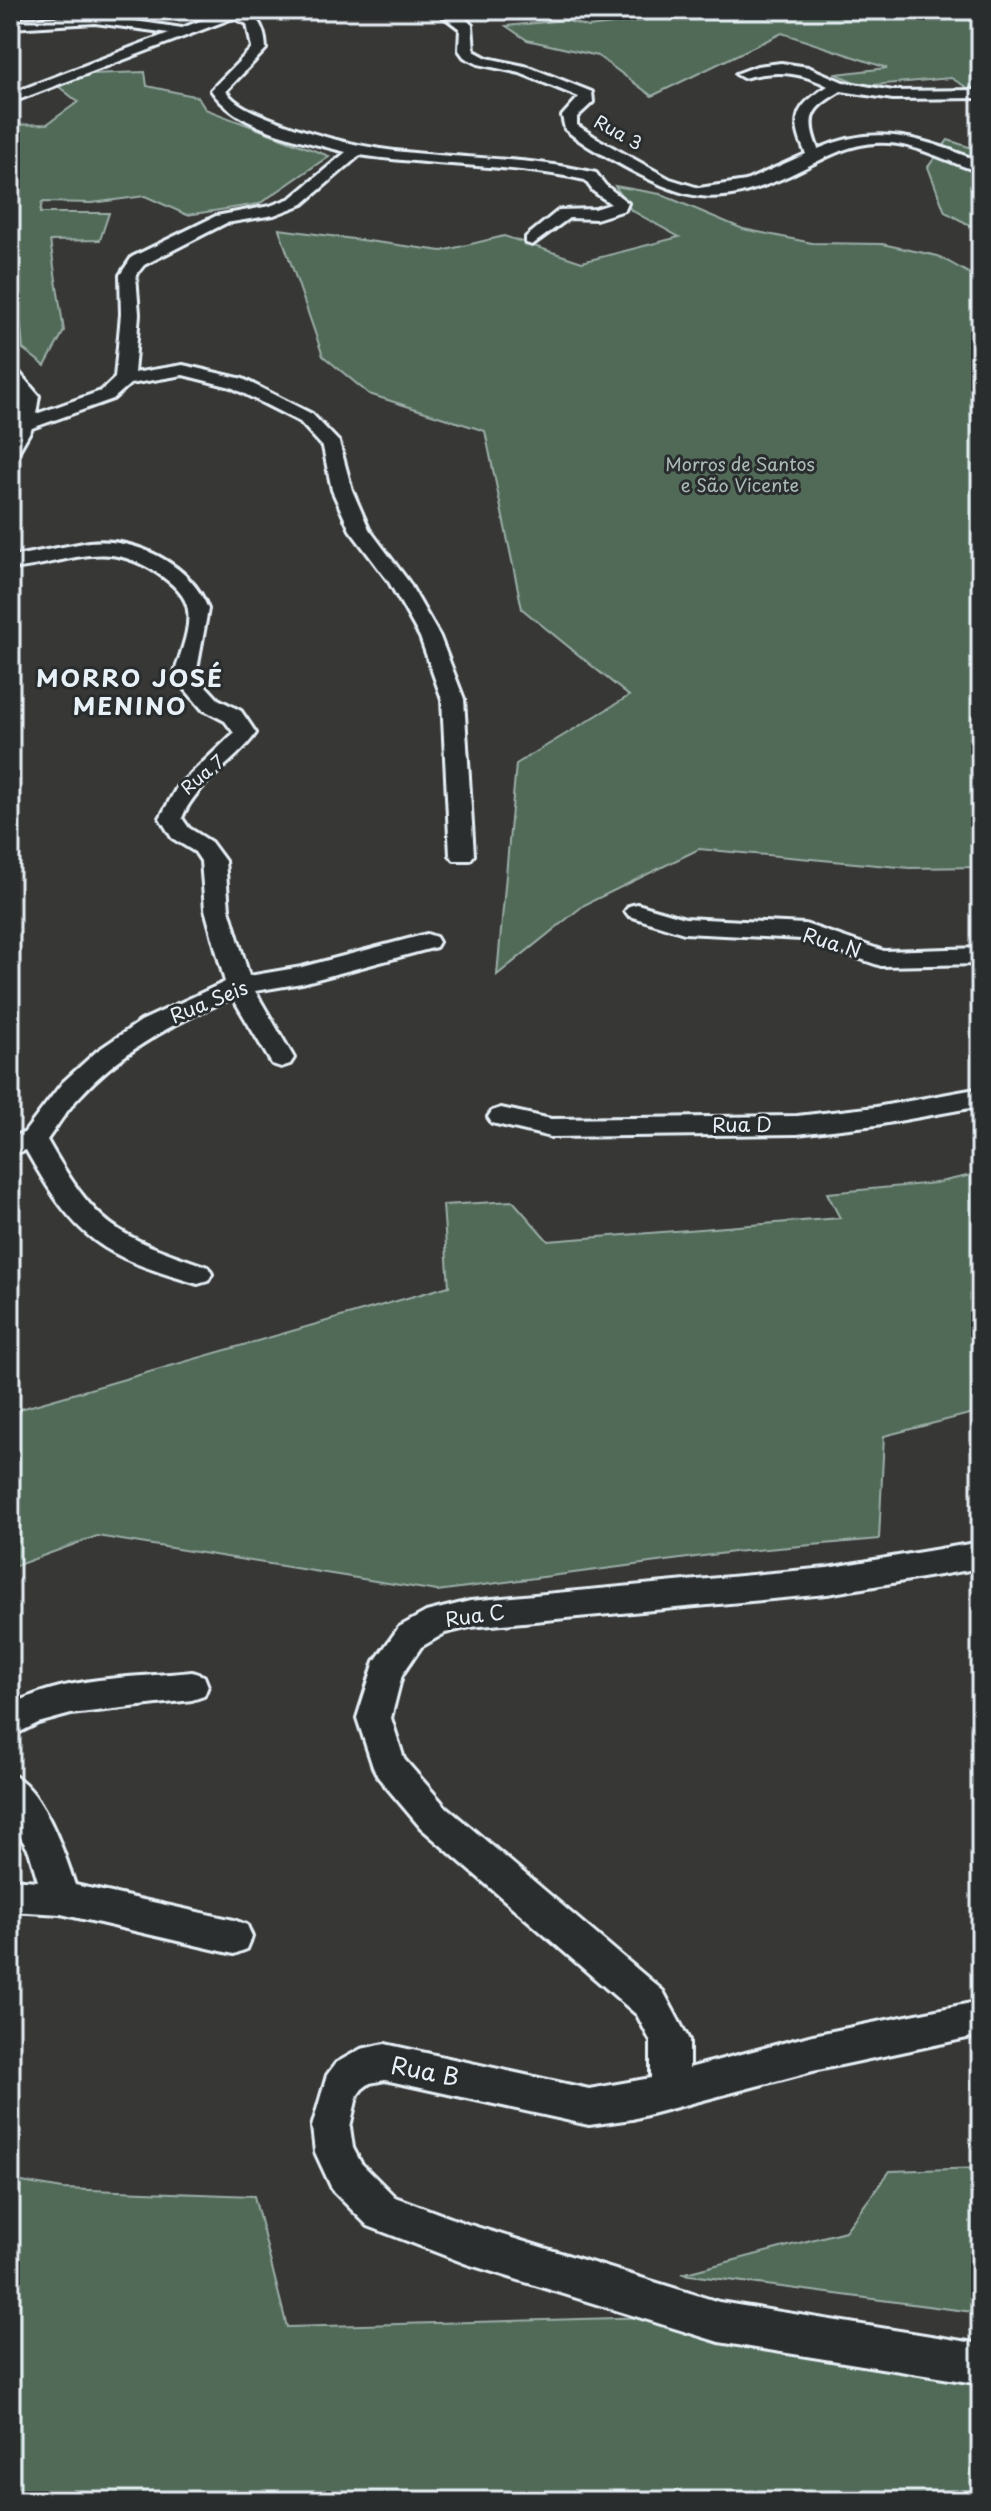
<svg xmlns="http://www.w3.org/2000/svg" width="991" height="2511" font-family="'Playpen Sans',sans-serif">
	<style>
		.green { fill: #516b59; stroke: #9caea8; stroke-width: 2 }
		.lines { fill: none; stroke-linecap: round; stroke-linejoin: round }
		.street-casing { stroke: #e8f1f8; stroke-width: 6 }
		.street { fill: #2a2d2e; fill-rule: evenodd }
		.labels { text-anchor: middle; stroke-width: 6; stroke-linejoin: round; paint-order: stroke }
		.far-street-label { font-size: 18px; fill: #e8f1f8; stroke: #2a2d2e }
		.far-park-label { font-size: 18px; fill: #acbbb8; stroke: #2a2d2e }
		.street-label { font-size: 20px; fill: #e8f1f8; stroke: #2a2d2e }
		.far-district-label { font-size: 24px; font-weight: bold; letter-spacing: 2px; fill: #e8f1f8; stroke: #2a2d2e }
		.near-street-label { font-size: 24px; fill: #e8f1f8; stroke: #2a2d2e }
	</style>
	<rect width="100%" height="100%" fill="#373735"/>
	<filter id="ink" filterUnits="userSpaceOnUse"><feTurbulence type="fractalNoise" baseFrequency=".0125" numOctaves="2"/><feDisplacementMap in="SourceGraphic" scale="16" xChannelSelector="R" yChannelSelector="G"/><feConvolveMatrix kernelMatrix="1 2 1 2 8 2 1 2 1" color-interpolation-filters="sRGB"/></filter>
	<g filter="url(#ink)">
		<path class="green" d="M 727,10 L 981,10 L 981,91 L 973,91 L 951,78 L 863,86 L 836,74 L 887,68 L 782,33 L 652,96 L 598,56 L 527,40 L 506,26 L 565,20 L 588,27 Z
			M 145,72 L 147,86 L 198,97 L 205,109 L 329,156 L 259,204 L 187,215 L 145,196 L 92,203 L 42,202 L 40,213 L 109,213 L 100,240 L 50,241 L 64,331 L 45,366 L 23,349 L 17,287 L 10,285 L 10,125 L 47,124 L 78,102 L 58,86 L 89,74 Z
			M 948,140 L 981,151 L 981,231 L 945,212 L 928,167 Z
			M 615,186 L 660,194 L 743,229 L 812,243 L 882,244 L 938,256 L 981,280 L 981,867 L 910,868 L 699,849 L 584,905 L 497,975 L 516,764 L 629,696 L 522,609 L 485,431 L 369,394 L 323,356 L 279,229 L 442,251 L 504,236 L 582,262 L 679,237 L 631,210 Z
			M 981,1173 L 981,1411 L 884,1436 L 879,1539 L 734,1552 L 437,1591 L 97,1536 L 15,1566 L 10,1575 L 10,1412 L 449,1286 L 443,1205 L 513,1201 L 548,1241 L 840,1218 L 827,1193 L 935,1183 Z
			M 981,2168 L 981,2313 L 682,2274 L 845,2231 L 890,2171 Z
			M 10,2180 L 63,2189 L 254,2196 L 287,2327 L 653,2317 L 981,2379 L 981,2501 L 10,2501 Z"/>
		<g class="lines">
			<g class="street-casing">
				<path id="street" d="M 228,10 C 255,10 265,24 266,49 L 226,91 C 237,107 259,114 277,121 C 321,138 367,149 414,153 C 475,159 535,158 596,173 L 605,185 L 628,203 L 625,210 L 596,219 L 569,218 L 532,245 L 526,243 L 526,237 L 559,210 L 595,209 L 611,204 L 593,191 L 585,180 C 511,164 434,166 360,155 L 303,204 L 274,215 L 226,223 L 144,265 L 136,275 L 139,314 L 134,373 L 183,365 L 243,379 L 312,414 L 339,442 L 352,490 L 369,529 L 408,581 L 440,637 L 464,699 L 474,855 L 470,860 L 454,860 L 450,855 L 442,699 L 420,637 L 389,582 L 350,530 L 332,490 L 323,447 L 300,422 L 231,387 L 183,375 L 130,384 L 113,399 L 32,428 L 17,454 L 10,456 C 10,435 17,417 21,397 L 10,384 L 10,368 L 16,369 L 39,396 L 36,414 L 101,391 L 115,378 L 121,314 L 120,275 L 132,257 L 216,216 L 270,206 L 291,198 L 346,152 C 302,140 238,130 211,90 L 252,48 L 247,24 L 233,18 L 10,103 L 10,94 L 169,33 L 95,23 L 10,28 L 10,20 L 95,15 L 182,28 Z
					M 435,10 L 458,11 L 472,25 L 474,51 L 487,58 L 529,67 L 592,92 L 593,102 L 577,117 L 577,125 L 598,139 L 670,179 L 699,188 L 746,181 L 806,154 C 790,118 795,107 828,86 C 799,71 775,70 743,78 L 736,74 L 757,66 L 781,63 L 808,67 L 843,82 L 893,91 L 981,90 L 981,98 L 893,99 L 841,91 C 813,108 804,115 818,149 C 879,122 923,139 981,162 L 981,172 C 945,162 913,140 875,143 C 843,145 818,162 790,175 C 719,207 693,203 627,168 C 606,156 584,146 565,129 L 562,116 L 579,97 L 520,73 L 478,64 L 464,57 L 459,50 L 460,29 Z
					M 89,542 C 135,537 191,564 208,609 L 196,675 L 218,699 L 241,711 L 256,733 C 234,765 197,781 182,818 L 189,828 L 211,842 L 225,861 L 229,909 L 249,976 L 302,967 L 427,934 L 436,937 L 439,942 L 436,947 L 302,983 L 255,991 L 294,1058 L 290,1064 L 281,1067 L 272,1064 L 233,998 C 178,1020 122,1050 81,1095 C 68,1108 58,1125 47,1140 C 97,1227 114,1235 208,1267 L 212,1274 L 208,1281 L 198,1284 C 100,1255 77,1241 26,1150 L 10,1155 L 10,1137 L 24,1133 L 62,1083 L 97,1051 L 141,1021 L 225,982 L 205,909 L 201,861 L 195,852 L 172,838 L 160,818 L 177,787 L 234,733 L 225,721 L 202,709 L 174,676 C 179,656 191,631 188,610 C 186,596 174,585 163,577 C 104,535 72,564 10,569 L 10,557 Z
					M 637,904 L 685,918 L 805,924 L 884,951 L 981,948 L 981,964 L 881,966 L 802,939 L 684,933 L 629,916 L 625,911 L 629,906 Z
					M 981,1088 L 981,1106 L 876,1125 L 797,1134 L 551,1137 L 492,1123 L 488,1117 L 492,1111 L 501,1108 L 551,1119 L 797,1116 L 876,1107 Z
					M 981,1542 L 981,1568 L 827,1594 L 470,1627 L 445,1633 L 421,1647 L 402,1675 L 391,1718 L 404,1759 L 445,1806 L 663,1991 L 689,2040 L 689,2068 L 813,2035 L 981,2001 L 981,2035 L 813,2071 L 632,2119 L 589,2125 L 385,2080 L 370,2083 L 362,2089 L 357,2096 L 350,2127 L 353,2148 L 361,2163 L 395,2197 L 467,2224 L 719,2302 L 981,2344 L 981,2384 L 719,2342 L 467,2264 L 368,2226 L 333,2191 L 315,2152 L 312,2127 L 327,2075 L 336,2063 L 361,2049 L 385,2044 L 589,2089 L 651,2078 L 651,2042 L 637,2015 L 421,1828 L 378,1777 L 373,1767 L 357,1718 L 375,1661 L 399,1627 L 426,1612 L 470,1601 L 827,1568 Z
					M 192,1672 L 204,1676 L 208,1686 L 204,1696 L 192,1700 L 71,1714 L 38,1723 L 10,1737 L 10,1706 C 63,1676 133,1678 192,1672 Z
					M 10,1774 C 42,1786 65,1854 75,1885 L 234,1920 L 247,1925 L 252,1937 L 247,1949 L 234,1954 L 61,1914 L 10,1911 L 10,1879 L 38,1881 L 29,1851 L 10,1820 Z"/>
			</g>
			<use href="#street" class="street"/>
		</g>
	</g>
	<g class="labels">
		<g class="far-street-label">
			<text transform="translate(618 133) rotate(29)" y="6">Rua 3</text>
			<text transform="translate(203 775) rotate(-40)" y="6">Rua 7</text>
		</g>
		<g class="far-park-label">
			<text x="740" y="471">Morros de Santos<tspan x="740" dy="21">e São Vicente</tspan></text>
		</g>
		<g class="street-label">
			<text transform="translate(832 943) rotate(17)" y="7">Rua N</text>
			<text transform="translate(209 1002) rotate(-22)" y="7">Rua Seis</text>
			<text transform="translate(742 1125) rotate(-1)" y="7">Rua D</text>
			<text transform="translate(475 1616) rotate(-8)" y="7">Rua C</text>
		</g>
		<g class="far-district-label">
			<text x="130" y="687">MORRO JOSÉ<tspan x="130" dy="28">MENINO</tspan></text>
		</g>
		<g class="near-street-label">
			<text transform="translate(425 2072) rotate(11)" y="8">Rua B</text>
		</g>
	</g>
	<rect width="991" height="2511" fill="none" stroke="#2a2d2e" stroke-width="40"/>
	<rect x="20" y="20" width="951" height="2471" fill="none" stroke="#e8f1f8" stroke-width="3" filter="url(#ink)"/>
</svg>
